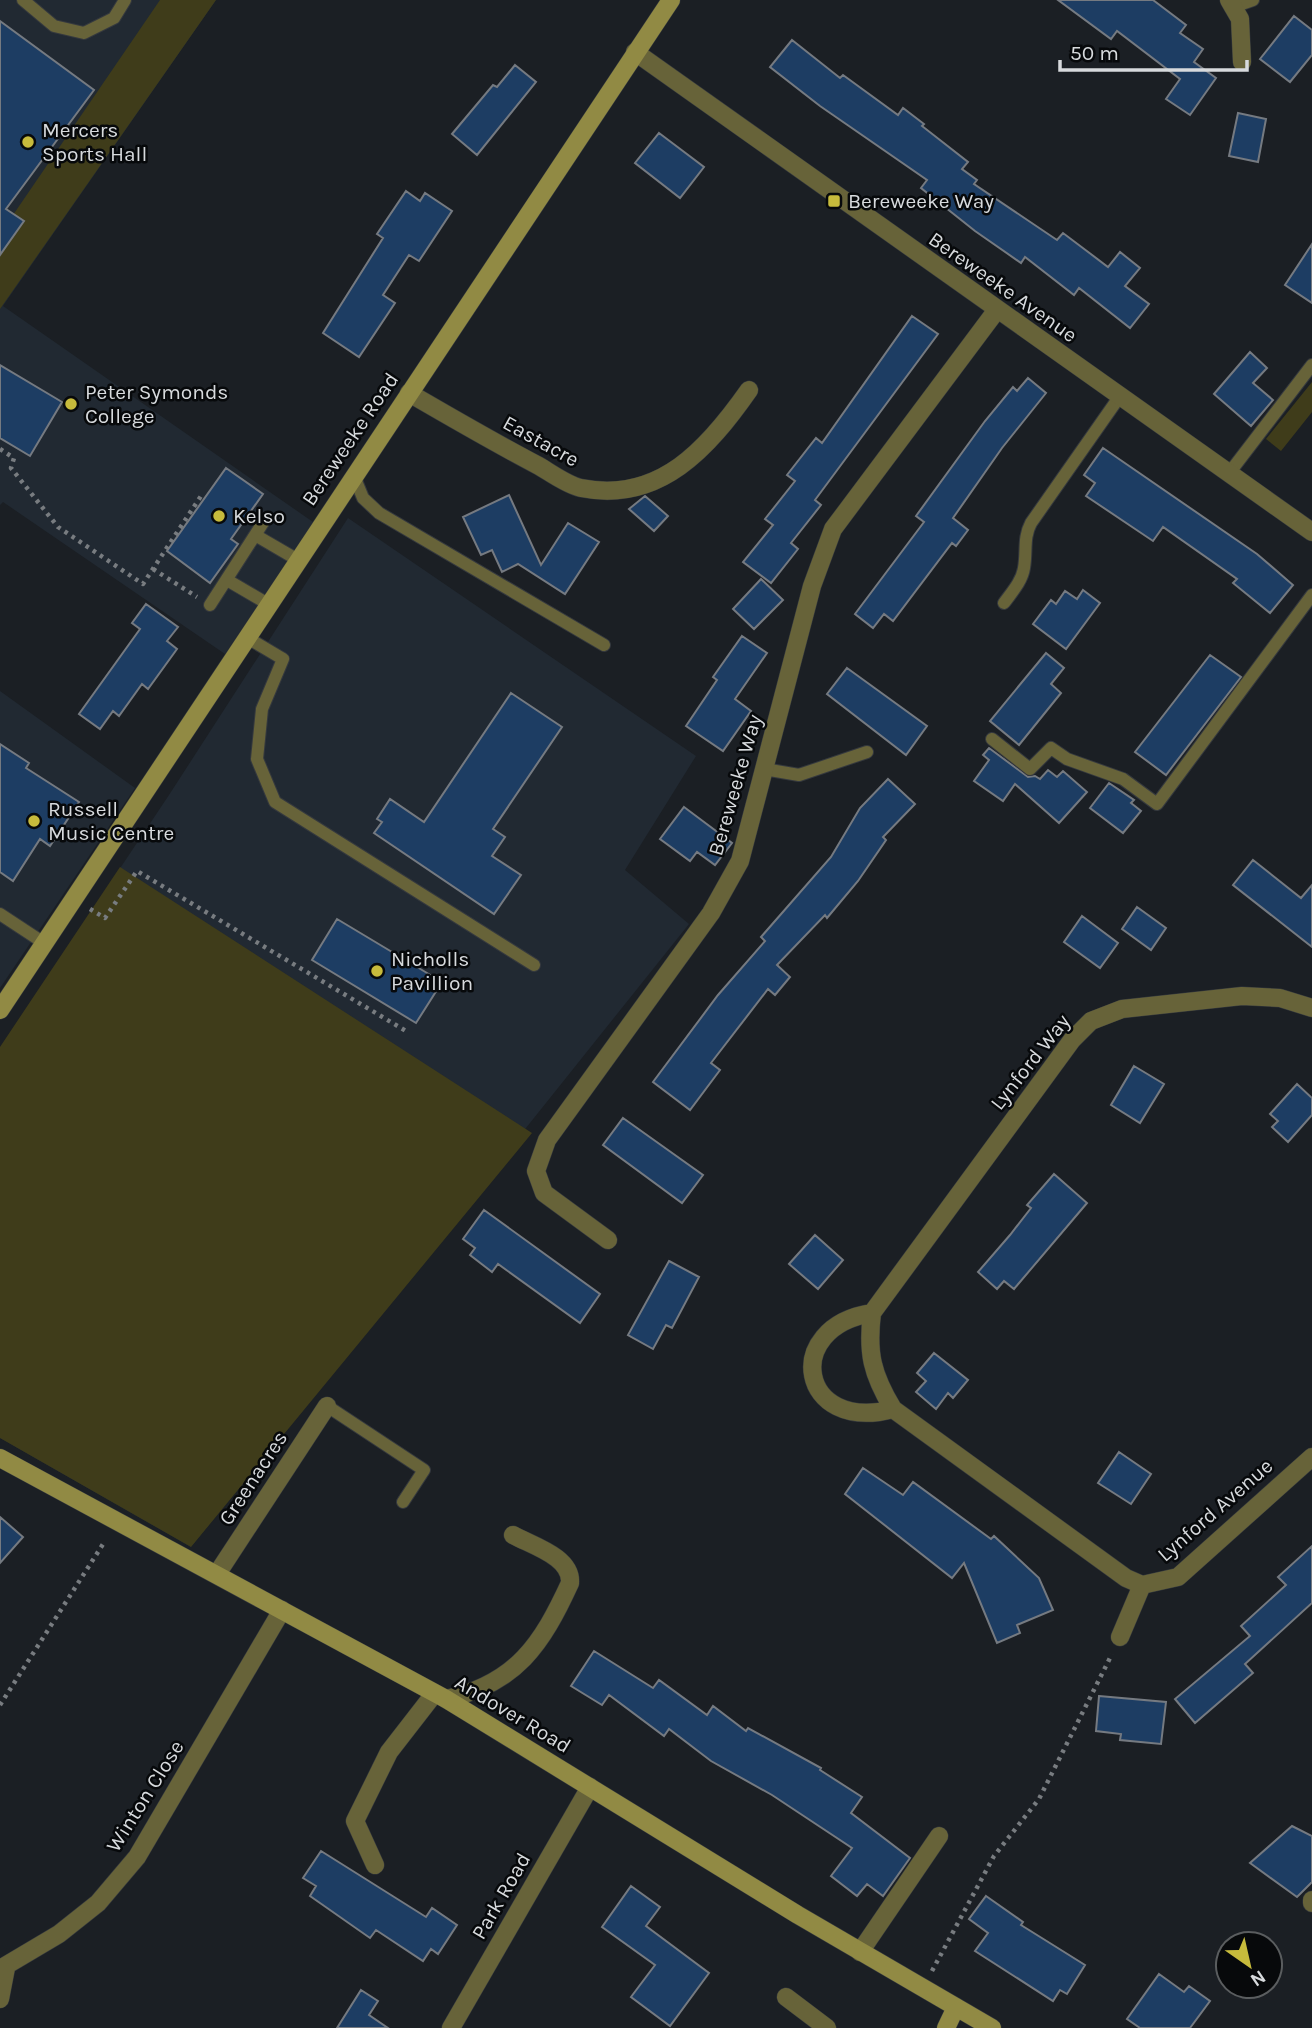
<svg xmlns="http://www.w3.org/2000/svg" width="1312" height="2028" font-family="Karla,sans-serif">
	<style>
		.built { fill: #212932 }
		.green { fill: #3f3c1a }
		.building { fill: #1d3d63; stroke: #757a81; stroke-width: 2 }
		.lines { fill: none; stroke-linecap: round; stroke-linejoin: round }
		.lane-casing { stroke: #35393e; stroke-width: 14 }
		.street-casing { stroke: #35393e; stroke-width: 19 }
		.secondary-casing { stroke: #35393e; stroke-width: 19 }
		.path { stroke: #787c80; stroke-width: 4.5; stroke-dasharray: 3.5 5; stroke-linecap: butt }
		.lane { stroke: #676339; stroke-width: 12 }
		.street { stroke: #676339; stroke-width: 18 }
		.secondary { stroke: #918a44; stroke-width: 18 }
		.poi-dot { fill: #c7bb3c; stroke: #07090b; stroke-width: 2.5 }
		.labels { text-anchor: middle; stroke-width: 5; stroke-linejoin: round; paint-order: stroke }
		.poi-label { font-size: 21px; fill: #d7dadd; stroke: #07090b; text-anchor: start }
		.street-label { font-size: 21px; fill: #d7dadd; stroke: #07090b }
	</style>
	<rect width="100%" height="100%" fill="#1b1f24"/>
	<path class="built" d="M 0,0 L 216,0 L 3,306 L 313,522 L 225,654 L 3,502 L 0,505 Z
		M 348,518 L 696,756 L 625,870 L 689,924 L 191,1547 L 0,1438 L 0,1048 L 169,795 Z
		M 0,691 L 135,788 L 0,988 Z"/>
	<path class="green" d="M 160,0 L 216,0 L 0,309 L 0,234 Z
		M 1312,382 L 1312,412 L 1281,451 L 1266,439 Z
		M 120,867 L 532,1133 L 191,1547 L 0,1438 L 0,1047 Z"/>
	<path class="building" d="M 1058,0 L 1153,0 L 1186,25 L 1180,33 L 1203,49 L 1194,62 L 1216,78 L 1190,115 L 1166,99 L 1180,79 L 1117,31 L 1111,39 Z
		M 1294,16 L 1312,30 L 1312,55 L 1290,82 L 1260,59 Z
		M 0,21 L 94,90 L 6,209 L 24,221 L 0,255 Z
		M 792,40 L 840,78 L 843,75 L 898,115 L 903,108 L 924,124 L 922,126 L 968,162 L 962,169 L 977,180 L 974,184 L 1057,240 L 1063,233 L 1108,267 L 1120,252 L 1140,268 L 1125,286 L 1149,304 L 1130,328 L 1079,288 L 1074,295 L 1025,257 L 1021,263 L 975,231 L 921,188 L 927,180 L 820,106 L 770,67 Z
		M 515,65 L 536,82 L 477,155 L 452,134 L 493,85 L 497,87 Z
		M 1238,113 L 1266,119 L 1258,162 L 1229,156 Z
		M 659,133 L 704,167 L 680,198 L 635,163 Z
		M 406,191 L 420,201 L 425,193 L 452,211 L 419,261 L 409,255 L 383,295 L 395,303 L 359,357 L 323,333 L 383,238 L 377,234 Z
		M 1312,244 L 1312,303 L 1285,285 Z
		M 912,316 L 938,334 L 815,500 L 821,505 L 791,543 L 798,549 L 771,583 L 743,562 L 773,525 L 765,519 L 795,481 L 787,475 L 816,438 L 822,443 Z
		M 1250,352 L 1267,368 L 1253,383 L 1273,400 L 1251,426 L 1214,394 Z
		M 0,365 L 62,402 L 30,456 L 0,438 Z
		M 1028,378 L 1046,393 L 1002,448 L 953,518 L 968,530 L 956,546 L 952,543 L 893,621 L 884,614 L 873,628 L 855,614 L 924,522 L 916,516 L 985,421 L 1013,387 L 1017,391 Z
		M 1103,448 L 1257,554 L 1293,585 L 1270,613 L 1233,583 L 1237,579 L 1163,527 L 1153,541 L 1086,496 L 1095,483 L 1084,475 Z
		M 226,468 L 263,494 L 231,539 L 238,544 L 210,583 L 167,551 Z
		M 509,495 L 541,565 L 568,523 L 599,542 L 565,594 L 518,564 L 502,572 L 492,550 L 481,555 L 463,517 Z
		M 645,496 L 668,516 L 654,531 L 629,509 Z
		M 761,579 L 783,600 L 754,629 L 733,609 Z
		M 1083,590 L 1100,603 L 1066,649 L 1033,624 L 1051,600 L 1056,604 L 1065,591 L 1077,599 Z
		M 146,604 L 178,627 L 167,641 L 177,649 L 148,689 L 142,684 L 119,716 L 113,711 L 100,729 L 79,714 L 140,629 L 132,623 Z
		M 742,636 L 767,653 L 735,699 L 751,711 L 723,751 L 686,726 L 717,680 L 713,677 Z
		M 1046,653 L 1064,668 L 1051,684 L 1061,693 L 1019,745 L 990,721 Z
		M 1210,655 L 1241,677 L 1166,775 L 1135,752 Z
		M 847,668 L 927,726 L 906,755 L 827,694 Z
		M 511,693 L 562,727 L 493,829 L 505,837 L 492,856 L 521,875 L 494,914 L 374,833 L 382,822 L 377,819 L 390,799 L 424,822 Z
		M 0,744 L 29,763 L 26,768 L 79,802 L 50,846 L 40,839 L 13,881 L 0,872 Z
		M 989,748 L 1028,777 L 1035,776 L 1040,779 L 1048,770 L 1057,777 L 1063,771 L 1087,792 L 1059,823 L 1015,784 L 1003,801 L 974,781 L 989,760 L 983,755 Z
		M 888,779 L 915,804 L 883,837 L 886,840 L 858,881 L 827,918 L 825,915 L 777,965 L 790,977 L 775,995 L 768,989 L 711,1063 L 720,1070 L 690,1110 L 653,1082 L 718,995 L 765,941 L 761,937 L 831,857 L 860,808 Z
		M 1109,783 L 1134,800 L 1131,803 L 1141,811 L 1123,833 L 1090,808 Z
		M 684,807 L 732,843 L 715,865 L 697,852 L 690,861 L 660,839 Z
		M 1253,860 L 1301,898 L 1312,885 L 1312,947 L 1233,885 Z
		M 1137,907 L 1166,928 L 1151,950 L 1122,929 Z
		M 1082,916 L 1118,943 L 1100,968 L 1064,942 Z
		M 337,919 L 442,982 L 416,1023 L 312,960 Z
		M 1134,1066 L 1164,1084 L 1140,1123 L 1111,1105 Z
		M 1297,1084 L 1312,1098 L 1312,1115 L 1288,1142 L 1272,1127 L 1278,1121 L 1270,1114 Z
		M 623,1118 L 703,1175 L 682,1203 L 603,1145 Z
		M 1054,1174 L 1087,1203 L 1014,1289 L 1004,1281 L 997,1289 L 978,1272 L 1010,1235 L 1031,1208 L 1027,1205 Z
		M 484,1210 L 600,1294 L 580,1323 L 498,1264 L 492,1272 L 470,1255 L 475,1248 L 463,1239 Z
		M 815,1235 L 843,1260 L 818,1289 L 789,1264 Z
		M 669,1261 L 699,1277 L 672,1328 L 666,1325 L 653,1349 L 628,1335 Z
		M 934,1353 L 968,1380 L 953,1398 L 948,1393 L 936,1409 L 916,1392 L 926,1381 L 917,1373 Z
		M 1119,1452 L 1151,1474 L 1131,1504 L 1098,1483 Z
		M 863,1468 L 903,1495 L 913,1482 L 991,1539 L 994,1536 L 1039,1578 L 1053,1610 L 1017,1625 L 1020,1633 L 997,1643 L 964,1563 L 952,1578 L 845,1494 Z
		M 0,1517 L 23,1537 L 0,1563 Z
		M 1312,1546 L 1312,1603 L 1245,1664 L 1253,1673 L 1195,1723 L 1175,1699 L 1250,1636 L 1241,1626 L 1286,1585 L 1278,1577 Z
		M 594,1651 L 653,1688 L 659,1680 L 707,1715 L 713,1706 L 746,1731 L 748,1728 L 821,1768 L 820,1770 L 862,1797 L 851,1813 L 910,1858 L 883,1896 L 867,1884 L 857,1896 L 831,1876 L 852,1848 L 772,1795 L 711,1761 L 669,1729 L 664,1736 L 609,1695 L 602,1705 L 571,1686 Z
		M 1099,1696 L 1166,1702 L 1161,1744 L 1120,1740 L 1121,1734 L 1096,1731 Z
		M 1292,1826 L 1312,1836 L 1312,1882 L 1297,1897 L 1250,1863 Z
		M 321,1851 L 426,1917 L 432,1908 L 457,1925 L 438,1954 L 431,1949 L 423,1961 L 376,1930 L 370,1938 L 310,1896 L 316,1886 L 303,1878 Z
		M 631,1886 L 660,1907 L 646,1926 L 709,1973 L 670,2026 L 631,1997 L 655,1965 L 602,1927 Z
		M 986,1896 L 1023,1922 L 1021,1925 L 1085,1965 L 1067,1994 L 1060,1990 L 1053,2001 L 975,1951 L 988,1933 L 969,1919 Z
		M 1159,1974 L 1184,1992 L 1189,1986 L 1210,2001 L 1190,2028 L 1140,2028 L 1127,2019 Z
		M 361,1990 L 378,2001 L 369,2015 L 388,2028 L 337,2028 Z"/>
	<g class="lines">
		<g class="lane-casing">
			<path id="lane" d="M 23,0 L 54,26 L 84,33 L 114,18 L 125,0
				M 1233,7 L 1253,0
				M 1230,472 L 1312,365
				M 354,476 L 363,498 L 379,513 L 604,645
				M 255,535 L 298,560
				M 227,580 L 268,604
				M 1004,603 C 1012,592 1022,581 1024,568 C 1027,551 1023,538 1031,523 L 1120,396
				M 210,605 L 266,518
				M 246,637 L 283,659 L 262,709 L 257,759 L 275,802 L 534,965
				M 992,739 L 1030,769 L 1051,748 L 1067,759 L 1123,779 L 1157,804 L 1312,595
				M 764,769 L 799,775 L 867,752
				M 0,914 L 44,943
				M 327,1406 L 424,1470 L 403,1502"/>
		</g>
		<g class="street-casing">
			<path id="street" d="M 1229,0 L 1240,19 L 1242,62
				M 635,52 L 1312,532
				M 409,393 C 452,418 495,443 539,466 C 551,473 567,485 581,488 C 660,504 709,447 749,390
				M 1312,1008 L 1280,998 L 1242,996 L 1122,1009 L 1091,1021 L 1072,1040 L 872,1313 C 867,1353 872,1374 893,1409 L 1126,1578 L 1142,1585 L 1178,1577 L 1312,1457
				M 608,1240 L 544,1193 L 536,1171 L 547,1140 L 711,913 L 740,861 L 812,586 L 833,529 L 996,311
				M 872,1313 C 781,1327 799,1434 893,1409
				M 217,1574 L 327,1406
				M 1120,1637 L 1142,1585
				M 446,1699 C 516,1684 542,1644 570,1583 C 572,1557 533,1546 513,1535
				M 375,1865 L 355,1821 L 389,1752 L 434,1694
				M 1312,1900 L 1312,1903
				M 860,1952 L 939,1836
				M 0,1969 L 59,1934 L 98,1903 L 137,1857 L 282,1610
				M 786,1997 L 827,2028
				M 0,1999 L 6,1968
				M 451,2028 L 590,1787"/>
		</g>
		<g class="secondary-casing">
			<path id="secondary" d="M 0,1010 L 671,0
				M 0,1458 L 446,1699 L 798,1915 L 992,2028
				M 946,2028 L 956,2007"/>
		</g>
		<path class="path" d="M 0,449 L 14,458 L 11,468 L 58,527 L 143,584 L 201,496
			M 153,569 L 197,597
			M 90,909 L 105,918 L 137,871 L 406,1031
			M 0,1705 L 105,1541
			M 932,1971 L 994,1856 L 1039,1799 L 1112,1654"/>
		<use href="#lane" class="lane"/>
		<use href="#street" class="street"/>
		<use href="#secondary" class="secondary"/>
	</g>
	<g class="poi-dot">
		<circle cx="28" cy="142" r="7"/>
		<rect x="827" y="194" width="14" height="14" rx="3.5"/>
		<circle cx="71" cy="404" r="7"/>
		<circle cx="219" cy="516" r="7"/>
		<circle cx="34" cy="821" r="7"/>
		<circle cx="377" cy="971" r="7"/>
	</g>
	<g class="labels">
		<g class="poi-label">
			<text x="42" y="137">Mercers<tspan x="42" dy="24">Sports Hall</tspan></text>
			<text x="848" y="208">Bereweeke Way</text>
			<text x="85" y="399">Peter Symonds<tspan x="85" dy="24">College</tspan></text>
			<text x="233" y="523">Kelso</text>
			<text x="48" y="816">Russell<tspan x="48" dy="24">Music Centre</tspan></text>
			<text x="391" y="966">Nicholls<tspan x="391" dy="24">Pavillion</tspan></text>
		</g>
		<g class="street-label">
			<text transform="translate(1003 287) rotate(35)" y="7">Bereweeke Avenue</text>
			<text transform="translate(350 439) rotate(-56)" y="7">Bereweeke Road</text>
			<text transform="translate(541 441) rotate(29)" y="7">Eastacre</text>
			<text transform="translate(735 785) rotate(-74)" y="7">Bereweeke Way</text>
			<text transform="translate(1030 1062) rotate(-52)" y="7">Lynford Way</text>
			<text transform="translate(253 1478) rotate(-57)" y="7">Greenacres</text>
			<text transform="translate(1215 1510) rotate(-41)" y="7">Lynford Avenue</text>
			<text transform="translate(513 1714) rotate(31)" y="7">Andover Road</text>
			<text transform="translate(145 1796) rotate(-58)" y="7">Winton Close</text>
			<text transform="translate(501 1896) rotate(-60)" y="7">Park Road</text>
		</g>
	</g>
	<g transform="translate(1249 1965) rotate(146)"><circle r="33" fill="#07090b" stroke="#5a5d5f" stroke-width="2"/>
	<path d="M0-5L12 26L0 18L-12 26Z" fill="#c7bb3c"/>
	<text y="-10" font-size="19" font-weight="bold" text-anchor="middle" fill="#d7dadd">N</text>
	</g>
	<path d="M1060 60v10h187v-10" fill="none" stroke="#d7dadd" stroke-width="3.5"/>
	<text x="1070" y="60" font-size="21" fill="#d7dadd" stroke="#07090b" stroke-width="5" paint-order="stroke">50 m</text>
</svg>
